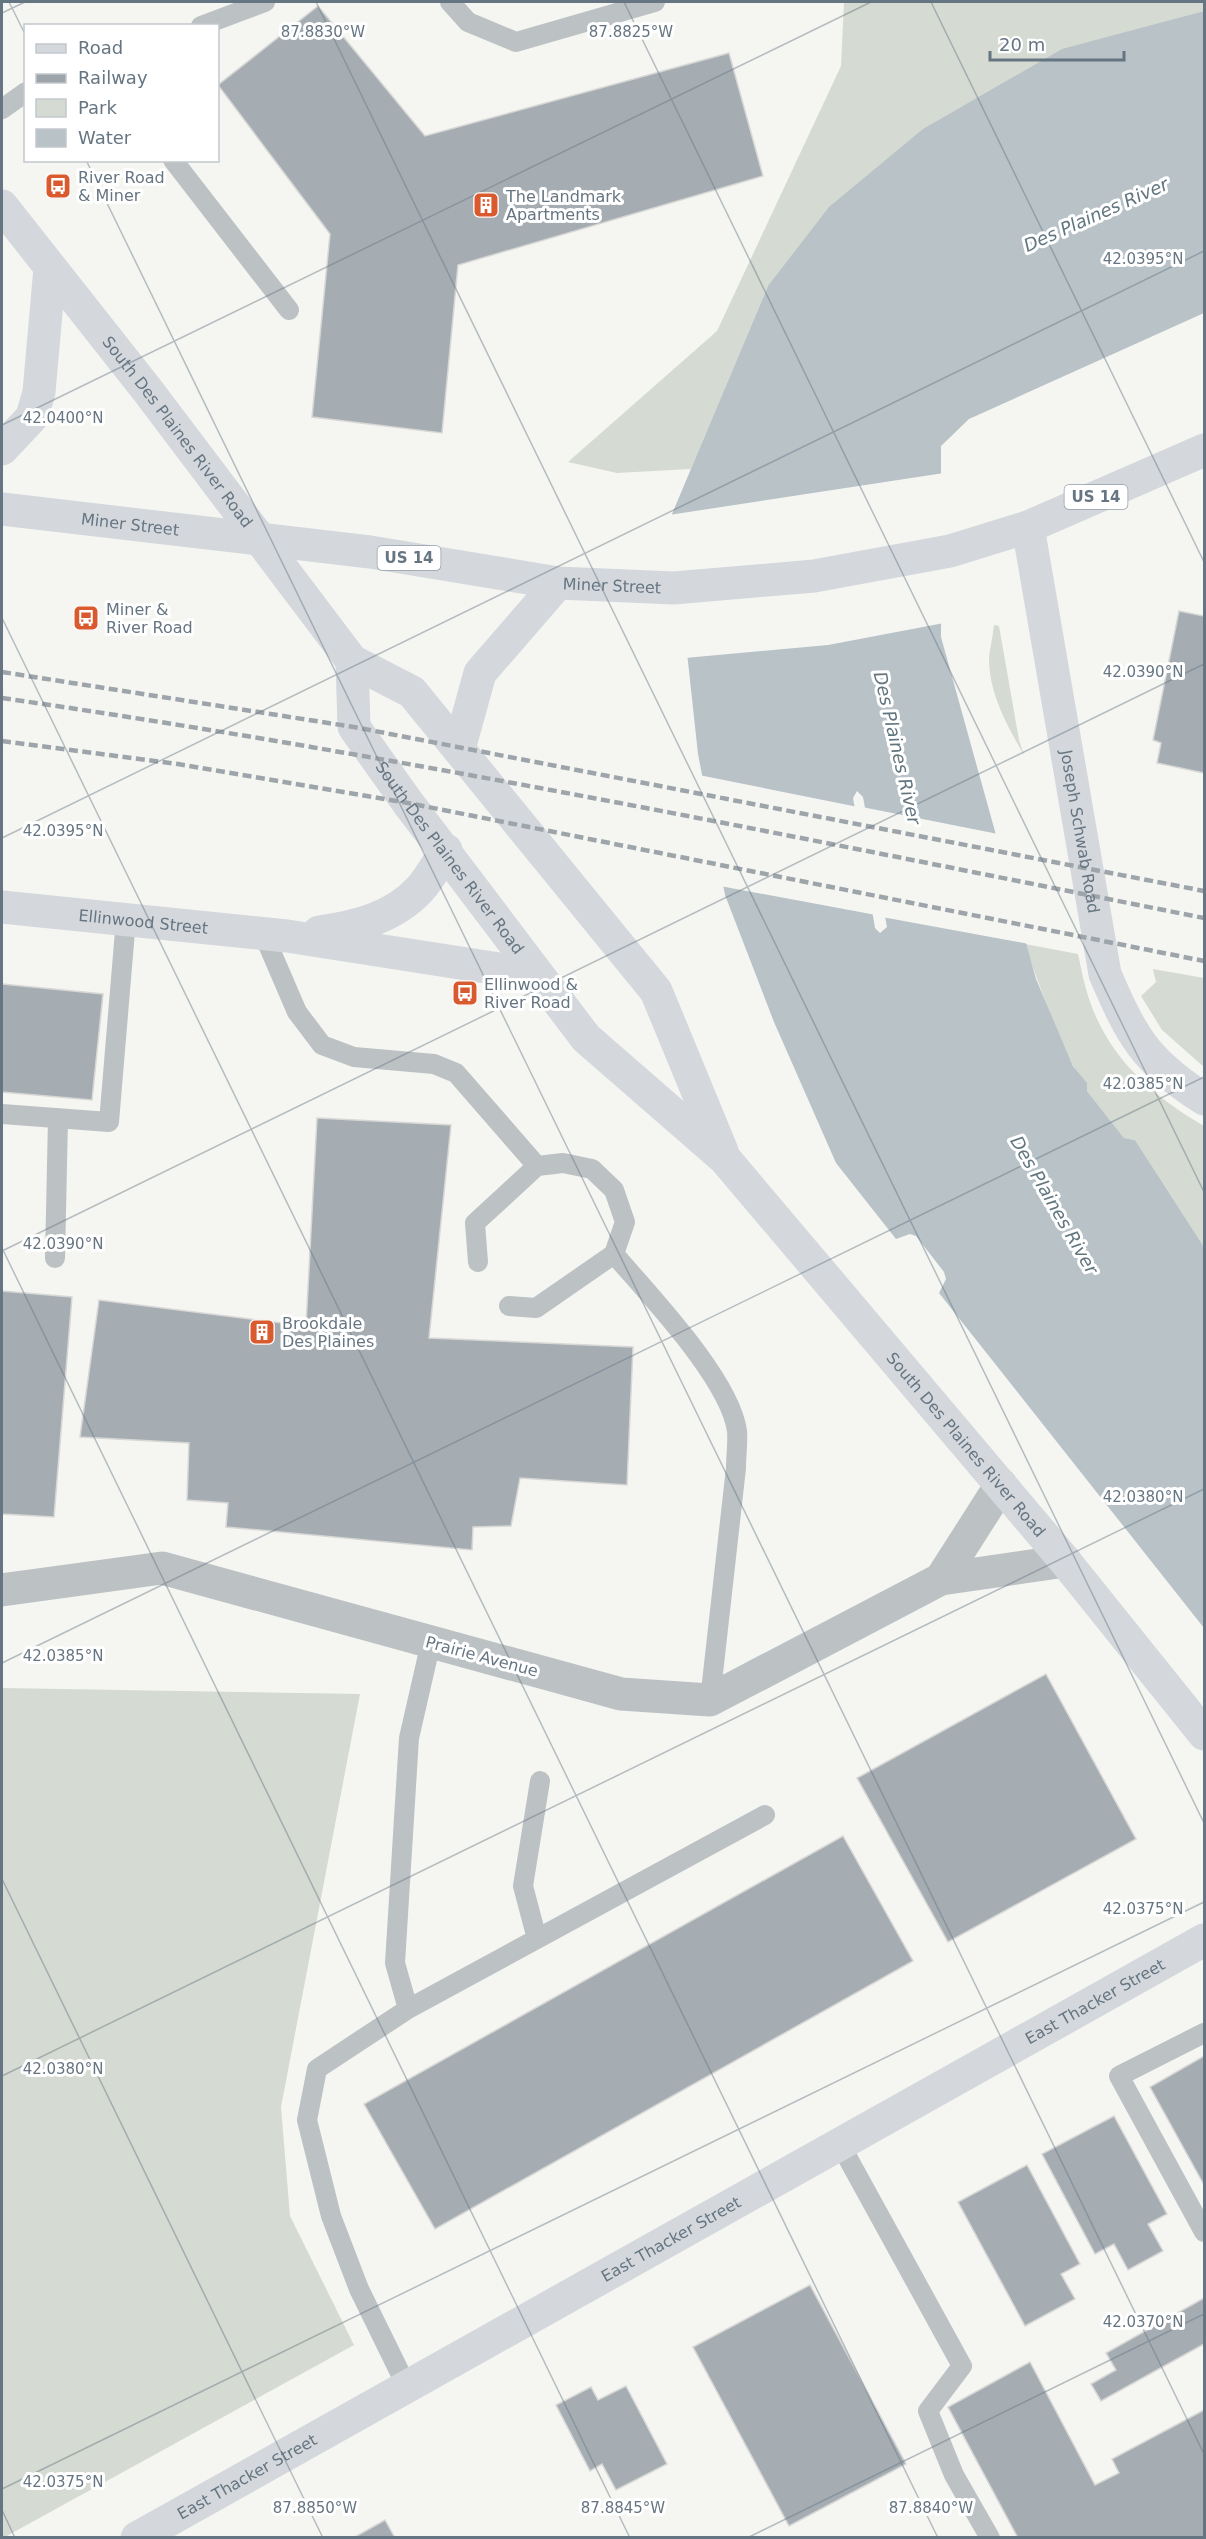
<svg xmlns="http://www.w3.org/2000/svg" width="1206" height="2539" font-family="'DejaVu Sans',sans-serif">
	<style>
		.green { fill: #d5dad2 }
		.water { fill: #b8c2c7; fill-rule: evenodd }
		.pier { fill: #f5f6f2 }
		.building { fill: #a5adb3; stroke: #d7d7d5; stroke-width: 1.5 }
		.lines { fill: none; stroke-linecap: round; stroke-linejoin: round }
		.lane { stroke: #bcc1c4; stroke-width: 20 }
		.street { stroke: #bcc1c4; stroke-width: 33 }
		.secondary { stroke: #d4d8dc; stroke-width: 33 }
		.primary { stroke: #d4d8dc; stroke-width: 33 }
		.rail { stroke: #9ea5aa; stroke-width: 4.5; stroke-dasharray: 9 4.5; stroke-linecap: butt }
		.ticks { fill: none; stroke: #667582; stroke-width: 1.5; stroke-opacity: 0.45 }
		.labels { text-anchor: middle; stroke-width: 6; stroke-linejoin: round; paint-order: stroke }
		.shield { fill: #fff; stroke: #949ea8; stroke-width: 1.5 }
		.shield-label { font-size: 15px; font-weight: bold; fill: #667582 }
		.poi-label { font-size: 16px; fill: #667582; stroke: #fff; text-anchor: start }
		.street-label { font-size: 16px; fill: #667582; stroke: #fff }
		.water-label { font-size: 18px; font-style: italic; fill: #62767f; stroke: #fff }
		.ticks-label { font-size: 15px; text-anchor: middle; fill: #667582; stroke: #fff; stroke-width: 6; stroke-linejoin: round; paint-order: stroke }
	</style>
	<rect width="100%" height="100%" fill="#f5f6f2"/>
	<path class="green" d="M 844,2 L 1204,2 L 1204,11 L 1062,50 L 768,286 L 691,469 L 617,473 L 568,462 L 717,331 L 841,66 Z
		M 994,625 L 999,626 L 1019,740 L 1024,755 C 1007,725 989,694 989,658 C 990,647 993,636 994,625 Z
		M 1025,944 L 1078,954 C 1081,968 1084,984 1089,999 C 1109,1058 1152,1096 1204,1126 L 1204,1247 L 1135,1140 L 1124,1138 L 1087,1091 C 1087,1078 1077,1074 1072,1063 C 1054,1024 1038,984 1025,944 Z
		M 1153,969 L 1204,978 L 1204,1067 L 1162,1030 L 1141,996 L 1156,982 Z
		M 2,1688 L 360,1694 L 281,2107 L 290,2216 L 354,2345 L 3,2538 L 2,2537 Z"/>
	<path class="water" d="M 1204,11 L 1204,313 L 969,419 L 941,446 L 941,637 L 1036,979 L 1073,1066 L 1087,1083 L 1087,1091 L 1124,1138 L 1135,1140 L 1204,1247 L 1204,1628 L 939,1293 L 946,1279 L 944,1272 L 916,1236 L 910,1234 L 896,1239 L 836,1163 L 774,1022 L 725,895 L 698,754 L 672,514 L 768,286 L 829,207 L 923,129 L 1062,49 ZM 807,494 L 827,645 L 821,645 L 799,496 ZM 857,791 L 863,797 L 887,927 L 880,933 L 875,928 L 853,798 Z"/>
	<path class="pier" d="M 944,473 L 944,623 L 828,645 L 685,658 L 669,515 Z
		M 699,775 L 858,807 L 876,915 L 720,886 Z
		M 862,807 L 998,834 L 1029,944 L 882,917 Z"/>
	<path class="building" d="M 318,6 L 425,136 L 729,53 L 763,176 L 458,265 L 442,433 L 312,417 L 330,234 L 218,85 Z
		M 1179,611 L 1204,616 L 1204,773 L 1157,763 L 1161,743 L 1153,740 Z
		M 2,984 L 103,994 L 92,1100 L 2,1092 Z
		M 317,1118 L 451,1125 L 429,1338 L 633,1347 L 627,1485 L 520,1478 L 511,1526 L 473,1527 L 472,1550 L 226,1527 L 228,1503 L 187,1500 L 189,1443 L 80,1437 L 99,1300 L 306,1326 Z
		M 2,1291 L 72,1297 L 54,1517 L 2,1514 Z
		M 1046,1674 L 1136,1839 L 948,1942 L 857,1778 Z
		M 843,1836 L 913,1961 L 435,2229 L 364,2104 Z
		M 1204,2056 L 1204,2185 L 1150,2087 Z
		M 1114,2116 L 1167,2214 L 1148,2224 L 1163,2251 L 1128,2270 L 1114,2244 L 1095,2254 L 1042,2154 Z
		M 1027,2165 L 1080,2264 L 1061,2274 L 1075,2299 L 1025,2326 L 958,2202 Z
		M 810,2285 L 906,2464 L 789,2526 L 693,2347 Z
		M 1204,2298 L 1204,2344 L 1101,2401 L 1091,2384 L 1116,2370 L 1106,2353 Z
		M 1030,2362 L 1095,2485 L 1119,2473 L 1112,2459 L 1204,2410 L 1204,2538 L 1018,2538 L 948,2407 Z
		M 626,2386 L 667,2464 L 616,2490 L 602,2464 L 590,2471 L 556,2405 L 591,2387 L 598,2400 Z
		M 385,2520 L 395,2538 L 353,2538 Z"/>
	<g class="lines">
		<path class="lane" d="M 450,2 L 468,22 L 516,42 L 655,2
			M 201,26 L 265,2
			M 2,109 L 26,92
			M 173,160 L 289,310
			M 263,933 L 297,1012 L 322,1045 L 354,1057 L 434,1064 L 456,1073 L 537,1166 L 563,1163 L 592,1169 L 614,1190 L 625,1222 L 614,1254 C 649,1295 730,1379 737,1431 C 738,1442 736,1456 736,1468 L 710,1700
			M 2,1114 L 109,1122 L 126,919
			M 55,1258 L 58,1118
			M 478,1262 L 475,1223 L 537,1166
			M 509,1306 L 536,1308 L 614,1254
			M 537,1939 L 523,1886 L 540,1781
			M 408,2009 L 765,1815
			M 1204,2033 L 1119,2076 L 1204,2232
			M 840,2144 L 962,2366 L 928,2411 L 954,2475 L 990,2538
			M 407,2387 L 359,2289 L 331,2216 L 307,2120 L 317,2069 L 408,2009 L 395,1963 L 409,1738 L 431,1642"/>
		<path class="street" d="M 941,1579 L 1001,1485
			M 2,1590 L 162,1568 L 621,1694 L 710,1700 L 941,1579 L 1065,1561"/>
		<g class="secondary">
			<path id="s1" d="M 2,206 L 148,391 L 352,661 L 412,692 L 656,991 L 722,1151"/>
			<path id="s2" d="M 1028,527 L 1105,974 C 1132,1037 1145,1061 1204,1099"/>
			<path id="s3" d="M 352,661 L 354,727 L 408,803 L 586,1038 L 725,1159 L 1065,1561 L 1204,1734"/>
			<path id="s4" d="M 2,907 L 287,936 L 537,975"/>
			<path d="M 319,932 C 356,927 393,918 420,889 C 430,878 438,863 446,850"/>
			<path id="s5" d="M 137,2538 L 1204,1940"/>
		</g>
		<g class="primary">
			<path d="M 2,449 L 32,417 L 39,392 L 50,268"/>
			<path id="s6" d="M 2,509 L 370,552 L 558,583 L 674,588 L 814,576 L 950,551 L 1028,527 L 1204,450"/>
			<path d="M 459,749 L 480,673 L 558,583"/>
		</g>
		<path class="rail" d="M 2,672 L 354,727 L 1204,891
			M 2,698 C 405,756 805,839 1204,918
			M 2,741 L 178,764 L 408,803 L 1204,961"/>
	</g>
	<path class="ticks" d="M 9,2 L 26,36M 316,2 L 1204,1823M 624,2 L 1204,1192M 931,2 L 1204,562M 2,13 L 25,2M 86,160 L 1204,2454M 2,425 L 871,2M 2,618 L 938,2538M 2,838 L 1204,251M 2,1248 L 630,2538M 2,1251 L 1204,664M 2,1663 L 1204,1077M 2,1879 L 323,2538M 2,2076 L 1204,1489M 2,2489 L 1204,1902M 2,2510 L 15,2538M 747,2538 L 1204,2314"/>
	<defs>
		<g id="bus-square" transform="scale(1.35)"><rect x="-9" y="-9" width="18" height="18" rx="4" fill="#d95a2e" stroke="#fff"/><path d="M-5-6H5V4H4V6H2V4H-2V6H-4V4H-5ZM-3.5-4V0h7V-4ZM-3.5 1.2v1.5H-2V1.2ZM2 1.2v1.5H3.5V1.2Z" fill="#fff"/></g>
		<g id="building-square" transform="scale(1.35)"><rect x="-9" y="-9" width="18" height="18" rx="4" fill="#d95a2e" stroke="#fff"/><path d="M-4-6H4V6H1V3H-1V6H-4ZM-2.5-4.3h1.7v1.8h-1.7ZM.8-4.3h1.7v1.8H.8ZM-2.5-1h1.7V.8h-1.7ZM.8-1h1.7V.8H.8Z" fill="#fff"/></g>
	</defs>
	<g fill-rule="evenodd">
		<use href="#bus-square" x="58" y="186"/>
		<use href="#building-square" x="486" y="205"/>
		<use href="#bus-square" x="86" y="618"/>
		<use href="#bus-square" x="465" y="993"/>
		<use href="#building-square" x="262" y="1332"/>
	</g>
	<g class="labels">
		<g class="shield">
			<rect x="1064.5" y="485" width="63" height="24" rx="4.5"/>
			<rect x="377.5" y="546" width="63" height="24" rx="4.5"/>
		</g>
		<g class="shield-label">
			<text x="1096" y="502">US 14</text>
			<text x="409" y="563">US 14</text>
		</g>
		<g class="poi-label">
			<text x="78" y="183">River Road<tspan x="78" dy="18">&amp; Miner</tspan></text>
			<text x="506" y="202">The Landmark<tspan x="506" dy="18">Apartments</tspan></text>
			<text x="106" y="615">Miner &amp;<tspan x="106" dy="18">River Road</tspan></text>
			<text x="484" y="990">Ellinwood &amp;<tspan x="484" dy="18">River Road</tspan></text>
			<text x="282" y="1329">Brookdale<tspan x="282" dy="18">Des Plaines</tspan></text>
		</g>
		<g class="street-label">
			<text dy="6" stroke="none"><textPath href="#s1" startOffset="286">South Des Plaines River Road</textPath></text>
			<text dy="6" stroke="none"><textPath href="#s6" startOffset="129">Miner Street</textPath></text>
			<text dy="6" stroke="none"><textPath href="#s6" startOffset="615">Miner Street</textPath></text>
			<text dy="6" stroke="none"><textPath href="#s2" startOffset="309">Joseph Schwab Road</textPath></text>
			<text dy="6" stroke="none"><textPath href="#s3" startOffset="228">South Des Plaines River Road</textPath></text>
			<text dy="6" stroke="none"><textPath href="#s4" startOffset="142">Ellinwood Street</textPath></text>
			<text dy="6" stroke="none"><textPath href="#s3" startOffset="1012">South Des Plaines River Road</textPath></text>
			<text transform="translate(482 1656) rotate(15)" y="6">Prairie Avenue</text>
			<text dy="6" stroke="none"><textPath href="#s5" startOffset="1098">East Thacker Street</textPath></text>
			<text dy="6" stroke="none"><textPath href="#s5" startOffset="612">East Thacker Street</textPath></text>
			<text dy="6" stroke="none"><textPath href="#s5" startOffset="126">East Thacker Street</textPath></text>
		</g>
		<g class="water-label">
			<text transform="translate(1096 215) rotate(-24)" y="6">Des Plaines River</text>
			<text transform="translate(897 748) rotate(77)" y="6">Des Plaines River</text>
			<text transform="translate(1054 1205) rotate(60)" y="6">Des Plaines River</text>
		</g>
	</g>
	<g class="ticks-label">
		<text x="323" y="37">87.8830°W</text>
		<text x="631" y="37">87.8825°W</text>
		<text x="1143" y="264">42.0395°N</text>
		<text x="63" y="423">42.0400°N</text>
		<text x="1143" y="677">42.0390°N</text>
		<text x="63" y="836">42.0395°N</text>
		<text x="1143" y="1089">42.0385°N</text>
		<text x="63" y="1249">42.0390°N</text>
		<text x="1143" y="1502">42.0380°N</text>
		<text x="63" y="1661">42.0385°N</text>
		<text x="1143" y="1914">42.0375°N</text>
		<text x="63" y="2074">42.0380°N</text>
		<text x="1143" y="2327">42.0370°N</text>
		<text x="63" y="2487">42.0375°N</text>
		<text x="315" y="2513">87.8850°W</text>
		<text x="623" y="2513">87.8845°W</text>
		<text x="931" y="2513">87.8840°W</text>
	</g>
	<rect width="1206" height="2539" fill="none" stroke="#667582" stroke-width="6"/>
	<rect x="24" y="24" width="195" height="138" fill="#ffffff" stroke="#c2c8cd" stroke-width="1.5"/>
	<rect x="36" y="44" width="30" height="9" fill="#d4d8dc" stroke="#c2c8cd" stroke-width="1.5"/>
	<text x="78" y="54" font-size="18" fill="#667582">Road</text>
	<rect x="36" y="74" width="30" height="9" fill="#9ea5aa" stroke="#c2c8cd" stroke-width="1.5"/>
	<text x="78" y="84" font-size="18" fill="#667582">Railway</text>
	<rect x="36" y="99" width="30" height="18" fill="#d5dad2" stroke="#c2c8cd" stroke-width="1.5"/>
	<text x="78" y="114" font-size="18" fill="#667582">Park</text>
	<rect x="36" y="129" width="30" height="18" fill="#b8c2c7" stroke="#c2c8cd" stroke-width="1.5"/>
	<text x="78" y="144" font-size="18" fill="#667582">Water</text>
	<path d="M990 51v9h134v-9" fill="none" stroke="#667582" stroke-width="3"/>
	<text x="999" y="51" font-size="18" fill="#667582" stroke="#ffffff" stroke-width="4.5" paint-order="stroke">20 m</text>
</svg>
